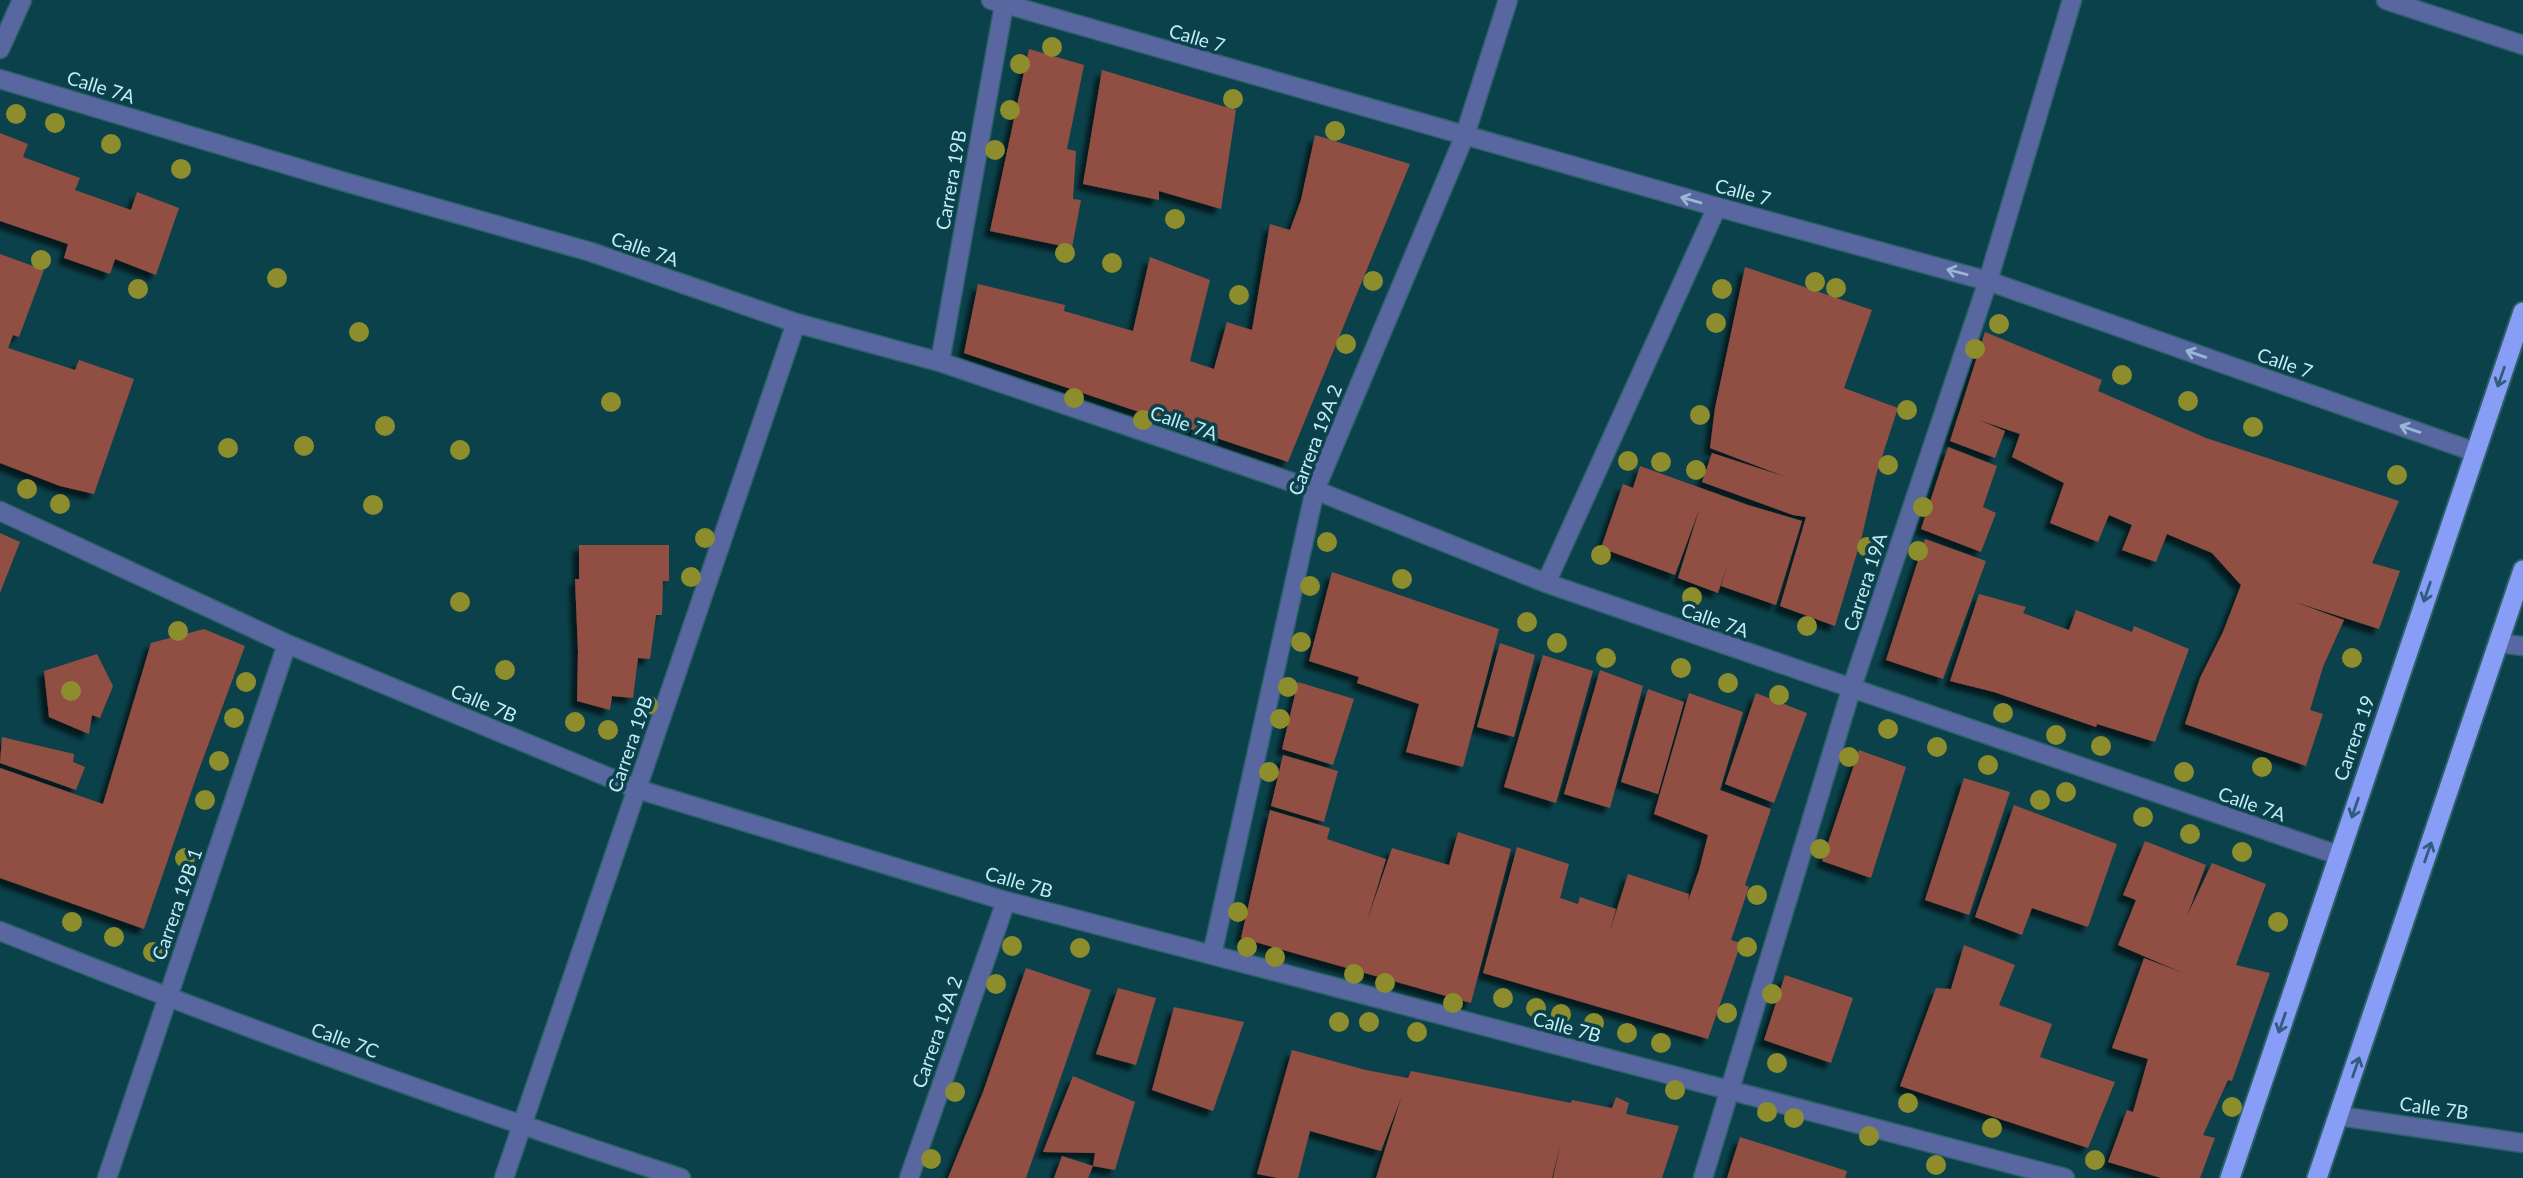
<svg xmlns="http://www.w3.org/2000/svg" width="2523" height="1178" font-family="Lato,sans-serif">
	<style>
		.building { fill: #904f42; filter: url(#shadow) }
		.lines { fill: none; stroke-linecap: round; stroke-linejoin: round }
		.minor-casing { stroke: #2c6069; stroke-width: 21 }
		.trunk-casing { stroke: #2c6069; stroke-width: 23 }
		.minor { stroke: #5867a0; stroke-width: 18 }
		.trunk { stroke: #889ef6; stroke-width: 19 }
		.tree { fill: #8e8d2d }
		.oneway { stroke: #98b7d4 }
		.oneway2 { stroke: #305d7e }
		.labels { text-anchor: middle; stroke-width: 7; stroke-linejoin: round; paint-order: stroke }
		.street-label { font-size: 19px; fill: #c3edf6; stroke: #0b414a }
	</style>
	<defs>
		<filter id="shadow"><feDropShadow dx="-6" dy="6" stdDeviation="2" flood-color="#0009"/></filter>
	</defs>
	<rect width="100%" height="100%" fill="#0b414a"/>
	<path class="building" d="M 1029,49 L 1084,65 L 1067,149 L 1076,151 L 1073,199 L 1081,200 L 1072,248 L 990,231 Z
		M 1102,70 L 1236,110 L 1221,209 L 1159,191 L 1159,200 L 1083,184 Z
		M 0,133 L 28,144 L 23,157 L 80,178 L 75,190 L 131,210 L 137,192 L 179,208 L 156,275 L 115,259 L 110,274 L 64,258 L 68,244 L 0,221 Z
		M 1315,135 L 1410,164 L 1288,462 L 964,353 L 978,284 L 1065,305 L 1064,311 L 1133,331 L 1150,257 L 1210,280 L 1190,361 L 1214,369 L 1227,322 L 1252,330 L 1270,224 L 1290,230 L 1301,200 Z
		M 0,254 L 44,270 L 19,337 L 13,335 L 8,348 L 75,370 L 79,360 L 134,379 L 94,494 L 60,486 L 0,463 Z
		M 1745,267 L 1872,310 L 1844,388 L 1898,408 L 1876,475 L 1862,536 L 1835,626 L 1780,606 L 1806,517 L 1793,515 L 1702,482 L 1712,453 L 1786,477 L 1710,448 L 1715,408 Z
		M 1985,332 L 2102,380 L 2098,391 L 2206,438 L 2399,501 L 2372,563 L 2400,571 L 2379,629 L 2292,601 L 2344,620 L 2323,667 L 2310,710 L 2323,714 L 2306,766 L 2185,724 L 2200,678 L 2223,632 L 2241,585 L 2212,553 L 2167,534 L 2156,562 L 2122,550 L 2132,525 L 2109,515 L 2098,542 L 2050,523 L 2064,483 L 2012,457 L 2020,434 L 1979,420 L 2005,431 L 1995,458 L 1950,441 Z
		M 1948,447 L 1997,466 L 1983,507 L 1996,513 L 1981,552 L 1921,529 Z
		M 1640,466 L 1748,505 L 1802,521 L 1776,605 L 1721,586 L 1728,563 L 1718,593 L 1678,578 L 1700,507 L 1675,575 L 1601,548 L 1623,484 L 1633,488 Z
		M 0,533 L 20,542 L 0,593 Z
		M 1925,539 L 1986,561 L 1943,679 L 1886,660 Z
		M 579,545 L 669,545 L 669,581 L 663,581 L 662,615 L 656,615 L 650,659 L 638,658 L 633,698 L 612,696 L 610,710 L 577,701 L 578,651 L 575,579 L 579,579 Z
		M 1332,572 L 1499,629 L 1463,767 L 1406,752 L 1419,704 L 1357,683 L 1359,677 L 1309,661 Z
		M 1979,594 L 2026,607 L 2023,613 L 2069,630 L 2076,610 L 2132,632 L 2134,626 L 2189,649 L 2155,742 L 2097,724 L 2096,727 L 1994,692 L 1950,681 Z
		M 204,629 L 245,646 L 197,775 L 144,929 L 0,878 L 0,768 L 103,804 L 151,643 Z
		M 1500,643 L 1535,655 L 1514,737 L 1477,727 Z
		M 97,654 L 113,686 L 100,718 L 92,715 L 89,734 L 49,717 L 44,671 Z
		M 1543,655 L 1593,671 L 1556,803 L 1504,787 Z
		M 1600,670 L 1643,686 L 1610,808 L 1564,794 Z
		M 1298,682 L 1354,699 L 1333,765 L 1282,749 Z
		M 1648,689 L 1684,702 L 1658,794 L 1621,782 Z
		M 1689,693 L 1743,712 L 1720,790 L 1771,809 L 1745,885 L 1749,887 L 1731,940 L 1741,943 L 1708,1039 L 1483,973 L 1517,847 L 1569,864 L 1560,898 L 1578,904 L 1580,897 L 1616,909 L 1609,934 L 1628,874 L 1689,894 L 1688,901 L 1699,870 L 1708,835 L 1654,814 Z
		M 1756,693 L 1807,713 L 1774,803 L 1725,784 Z
		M 2,737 L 74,754 L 73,762 L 85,767 L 76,790 L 0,763 Z
		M 1859,750 L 1906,767 L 1871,878 L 1822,861 Z
		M 1283,755 L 1338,771 L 1324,822 L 1271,806 Z
		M 1964,778 L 2010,792 L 1969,915 L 1925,900 Z
		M 2014,805 L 2117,844 L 2088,927 L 2032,908 L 2022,935 L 1975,917 Z
		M 1270,810 L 1330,828 L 1327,839 L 1386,859 L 1366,924 L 1392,848 L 1449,865 L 1458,832 L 1511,849 L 1471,1003 L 1241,938 Z
		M 2145,841 L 2206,865 L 2187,916 L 2212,863 L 2266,884 L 2236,965 L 2270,973 L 2232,1081 L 2228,1080 L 2203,1135 L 2215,1138 L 2200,1178 L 2161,1178 L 2108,1162 L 2127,1110 L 2133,1112 L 2148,1059 L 2112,1048 L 2144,958 L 2183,973 L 2118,945 L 2136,900 L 2123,895 Z
		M 1964,945 L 2015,965 L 1999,1005 L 2052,1024 L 2040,1057 L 2115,1082 L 2088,1148 L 1900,1086 L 1936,988 L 1951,989 Z
		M 1026,968 L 1091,990 L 1026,1178 L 948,1178 L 983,1092 Z
		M 1785,975 L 1853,998 L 1831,1063 L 1764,1040 Z
		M 1118,988 L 1156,998 L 1136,1065 L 1096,1054 Z
		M 1174,1007 L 1244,1022 L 1213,1111 L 1152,1090 Z
		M 1292,1050 L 1366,1070 L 1408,1078 L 1411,1071 L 1571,1103 L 1572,1100 L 1612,1108 L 1616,1097 L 1629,1103 L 1626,1114 L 1679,1126 L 1662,1178 L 1553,1178 L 1561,1142 L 1552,1178 L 1376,1178 L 1402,1095 L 1381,1151 L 1310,1131 L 1298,1178 L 1278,1178 L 1257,1174 Z
		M 1073,1076 L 1135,1102 L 1115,1170 L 1093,1166 L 1088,1178 L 1054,1178 L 1062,1156 L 1093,1166 L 1095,1153 L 1043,1152 Z
		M 1740,1137 L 1847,1171 L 1845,1178 L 1727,1178 Z"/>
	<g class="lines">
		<g class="minor-casing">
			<path id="minor" d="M 991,0 L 1717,207 L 1988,281 L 2475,452
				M 2386,0 L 2523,45
				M 0,49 L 22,0
				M 0,79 L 338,180 L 591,252 L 796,323 L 940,362 L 1315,490 L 1546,583 L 2338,855
				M 940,362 L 1004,5
				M 0,511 L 287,644 L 637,789 L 1006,901 L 2065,1178
				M 1546,583 L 1717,207
				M 2498,643 L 2523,646
				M 0,931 C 224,1021 451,1103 681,1178
				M 1212,955 L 1315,490 L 1465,135 L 1508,0
				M 2339,1116 L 2523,1143
				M 107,1178 L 287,644
				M 504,1178 L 796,323
				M 909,1178 L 1006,901
				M 1703,1178 L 1851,690 L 1988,281 L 2072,0"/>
		</g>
		<g class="trunk-casing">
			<path id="trunk" d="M 2230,1178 L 2523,312
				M 2317,1178 L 2523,570"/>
		</g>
		<use href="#minor" class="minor"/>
		<use href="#trunk" class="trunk"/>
	</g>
	<g class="tree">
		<circle cx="1052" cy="47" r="10"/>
		<circle cx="1020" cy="64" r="10"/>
		<circle cx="1233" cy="99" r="10"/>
		<circle cx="1010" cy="110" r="10"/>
		<circle cx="16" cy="114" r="10"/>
		<circle cx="55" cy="123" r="10"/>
		<circle cx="1335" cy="131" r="10"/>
		<circle cx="111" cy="144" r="10"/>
		<circle cx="995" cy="150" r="10"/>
		<circle cx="181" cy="169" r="10"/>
		<circle cx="1175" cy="219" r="10"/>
		<circle cx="1065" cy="253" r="10"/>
		<circle cx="41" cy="260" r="10"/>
		<circle cx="1112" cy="263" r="10"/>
		<circle cx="277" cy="278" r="10"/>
		<circle cx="1373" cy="281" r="10"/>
		<circle cx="1815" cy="282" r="10"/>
		<circle cx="1836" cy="288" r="10"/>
		<circle cx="138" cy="289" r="10"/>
		<circle cx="1722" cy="289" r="10"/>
		<circle cx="1239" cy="295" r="10"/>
		<circle cx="1716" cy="323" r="10"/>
		<circle cx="1999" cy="324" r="10"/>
		<circle cx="359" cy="332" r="10"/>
		<circle cx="1346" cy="344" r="10"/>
		<circle cx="1975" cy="349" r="10"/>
		<circle cx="2122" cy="375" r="10"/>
		<circle cx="1074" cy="398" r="10"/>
		<circle cx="2188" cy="401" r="10"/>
		<circle cx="611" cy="402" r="10"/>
		<circle cx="1907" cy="410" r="10"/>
		<circle cx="1700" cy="415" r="10"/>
		<circle cx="1143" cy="420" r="10"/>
		<circle cx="385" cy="426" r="10"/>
		<circle cx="2253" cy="427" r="10"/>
		<circle cx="304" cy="446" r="10"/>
		<circle cx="228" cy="448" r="10"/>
		<circle cx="460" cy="450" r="10"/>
		<circle cx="1628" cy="461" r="10"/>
		<circle cx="1661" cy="462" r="10"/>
		<circle cx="1888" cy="465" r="10"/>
		<circle cx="1696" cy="470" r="10"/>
		<circle cx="2397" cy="475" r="10"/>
		<circle cx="27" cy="489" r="10"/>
		<circle cx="60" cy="504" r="10"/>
		<circle cx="373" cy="505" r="10"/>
		<circle cx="1923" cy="507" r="10"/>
		<circle cx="705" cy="538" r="10"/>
		<circle cx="1327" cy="542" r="10"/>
		<circle cx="1867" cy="547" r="10"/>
		<circle cx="1918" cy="551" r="10"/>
		<circle cx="1601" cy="555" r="10"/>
		<circle cx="691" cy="577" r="10"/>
		<circle cx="1402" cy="579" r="10"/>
		<circle cx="1310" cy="586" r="10"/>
		<circle cx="1692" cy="597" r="10"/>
		<circle cx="460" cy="602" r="10"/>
		<circle cx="1527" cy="622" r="10"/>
		<circle cx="1807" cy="626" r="10"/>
		<circle cx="178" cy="631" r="10"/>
		<circle cx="1301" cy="642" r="10"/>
		<circle cx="1557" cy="643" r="10"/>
		<circle cx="1606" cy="658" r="10"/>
		<circle cx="2352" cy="658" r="10"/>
		<circle cx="1681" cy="668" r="10"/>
		<circle cx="505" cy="670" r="10"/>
		<circle cx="246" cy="682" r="10"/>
		<circle cx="1728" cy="683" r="10"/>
		<circle cx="1288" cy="687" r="10"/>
		<circle cx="71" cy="691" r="10"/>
		<circle cx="1779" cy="695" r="10"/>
		<circle cx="648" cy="705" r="10"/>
		<circle cx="2003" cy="713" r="10"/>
		<circle cx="234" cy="718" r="10"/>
		<circle cx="1280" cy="719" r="10"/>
		<circle cx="575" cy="722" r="10"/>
		<circle cx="1888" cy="729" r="10"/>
		<circle cx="608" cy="730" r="10"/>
		<circle cx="2056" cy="735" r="10"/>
		<circle cx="2101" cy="746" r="10"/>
		<circle cx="1937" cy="747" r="10"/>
		<circle cx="1849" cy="757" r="10"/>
		<circle cx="219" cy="761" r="10"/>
		<circle cx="1988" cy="765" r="10"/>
		<circle cx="2262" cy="767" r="10"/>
		<circle cx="1269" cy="772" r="10"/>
		<circle cx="2184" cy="772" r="10"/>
		<circle cx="2066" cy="792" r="10"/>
		<circle cx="205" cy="800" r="10"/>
		<circle cx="2040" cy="800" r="10"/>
		<circle cx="2143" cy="817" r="10"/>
		<circle cx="2190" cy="834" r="10"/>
		<circle cx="1820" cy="849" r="10"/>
		<circle cx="2242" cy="852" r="10"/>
		<circle cx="185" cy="858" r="10"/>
		<circle cx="1757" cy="895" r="10"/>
		<circle cx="1238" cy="912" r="10"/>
		<circle cx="72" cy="922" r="10"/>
		<circle cx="2278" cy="922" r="10"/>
		<circle cx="114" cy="937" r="10"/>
		<circle cx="1012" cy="946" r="10"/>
		<circle cx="1247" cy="947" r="10"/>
		<circle cx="1747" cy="947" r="10"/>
		<circle cx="1080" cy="948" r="10"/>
		<circle cx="153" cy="952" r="10"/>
		<circle cx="1275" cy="957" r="10"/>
		<circle cx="1354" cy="974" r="10"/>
		<circle cx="1385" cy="983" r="10"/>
		<circle cx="996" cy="984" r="10"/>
		<circle cx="1772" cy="994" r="10"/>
		<circle cx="1503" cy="998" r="10"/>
		<circle cx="1453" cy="1003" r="10"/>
		<circle cx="1536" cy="1008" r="10"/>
		<circle cx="1727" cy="1013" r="10"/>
		<circle cx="1561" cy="1014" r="10"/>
		<circle cx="1339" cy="1022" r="10"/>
		<circle cx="1369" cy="1022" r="10"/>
		<circle cx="1594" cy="1023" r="10"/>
		<circle cx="1417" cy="1032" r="10"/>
		<circle cx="1627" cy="1033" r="10"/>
		<circle cx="1661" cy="1043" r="10"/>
		<circle cx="1777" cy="1063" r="10"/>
		<circle cx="1675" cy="1090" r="10"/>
		<circle cx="955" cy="1092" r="10"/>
		<circle cx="1908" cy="1103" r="10"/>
		<circle cx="2232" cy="1107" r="10"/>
		<circle cx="1767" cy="1112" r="10"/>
		<circle cx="1794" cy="1118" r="10"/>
		<circle cx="1992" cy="1128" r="10"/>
		<circle cx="1869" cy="1136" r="10"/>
		<circle cx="931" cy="1159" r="10"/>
		<circle cx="2095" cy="1160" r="10"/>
		<circle cx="1936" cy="1165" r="10"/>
	</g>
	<defs><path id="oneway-shaft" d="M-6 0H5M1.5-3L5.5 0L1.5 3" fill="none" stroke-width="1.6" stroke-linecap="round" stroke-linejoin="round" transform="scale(1.75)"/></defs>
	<g class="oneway">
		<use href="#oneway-shaft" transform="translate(1691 200) rotate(-164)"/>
		<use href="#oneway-shaft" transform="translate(1957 272) rotate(-165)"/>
		<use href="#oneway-shaft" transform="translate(2196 354) rotate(-161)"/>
		<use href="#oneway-shaft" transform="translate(2410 429) rotate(-161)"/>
	</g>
	<g class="oneway2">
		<use href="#oneway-shaft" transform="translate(2501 377) rotate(109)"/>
		<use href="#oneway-shaft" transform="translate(2427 592) rotate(109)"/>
		<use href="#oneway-shaft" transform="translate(2355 808) rotate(109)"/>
		<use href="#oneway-shaft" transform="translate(2428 852) rotate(-71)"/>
		<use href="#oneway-shaft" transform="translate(2282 1023) rotate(109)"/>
		<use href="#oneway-shaft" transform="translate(2356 1067) rotate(-71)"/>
	</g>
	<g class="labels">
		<g class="street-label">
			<text transform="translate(1197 38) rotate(16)" y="7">Calle 7</text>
			<text transform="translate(101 87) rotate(17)" y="7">Calle 7A</text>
			<text transform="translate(951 180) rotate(-80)" y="7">Carrera 19B</text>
			<text transform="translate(1743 192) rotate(15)" y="7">Calle 7</text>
			<text transform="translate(645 249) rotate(19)" y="7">Calle 7A</text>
			<text transform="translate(2285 363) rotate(19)" y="7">Calle 7</text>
			<text transform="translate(1184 423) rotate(19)" y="7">Calle 7A</text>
			<text transform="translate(1315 440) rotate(-69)" y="7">Carrera 19A 2</text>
			<text transform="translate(1865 582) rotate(-72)" y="7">Carrera 19A</text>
			<text transform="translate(1715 620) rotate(19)" y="7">Calle 7A</text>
			<text transform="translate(484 703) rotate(23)" y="7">Calle 7B</text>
			<text transform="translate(2354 738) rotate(-71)" y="7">Carrera 19</text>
			<text transform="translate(630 744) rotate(-71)" y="7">Carrera 19B</text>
			<text transform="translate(2252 804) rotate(19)" y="7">Calle 7A</text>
			<text transform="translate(1019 882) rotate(16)" y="7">Calle 7B</text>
			<text transform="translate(177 904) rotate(-71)" y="7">Carrera 19B 1</text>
			<text transform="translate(1567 1027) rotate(15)" y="7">Calle 7B</text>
			<text transform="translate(937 1032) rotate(-71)" y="7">Carrera 19A 2</text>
			<text transform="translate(345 1040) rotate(20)" y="7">Calle 7C</text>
			<text transform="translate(2434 1108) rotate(8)" y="7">Calle 7B</text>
		</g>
	</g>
</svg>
